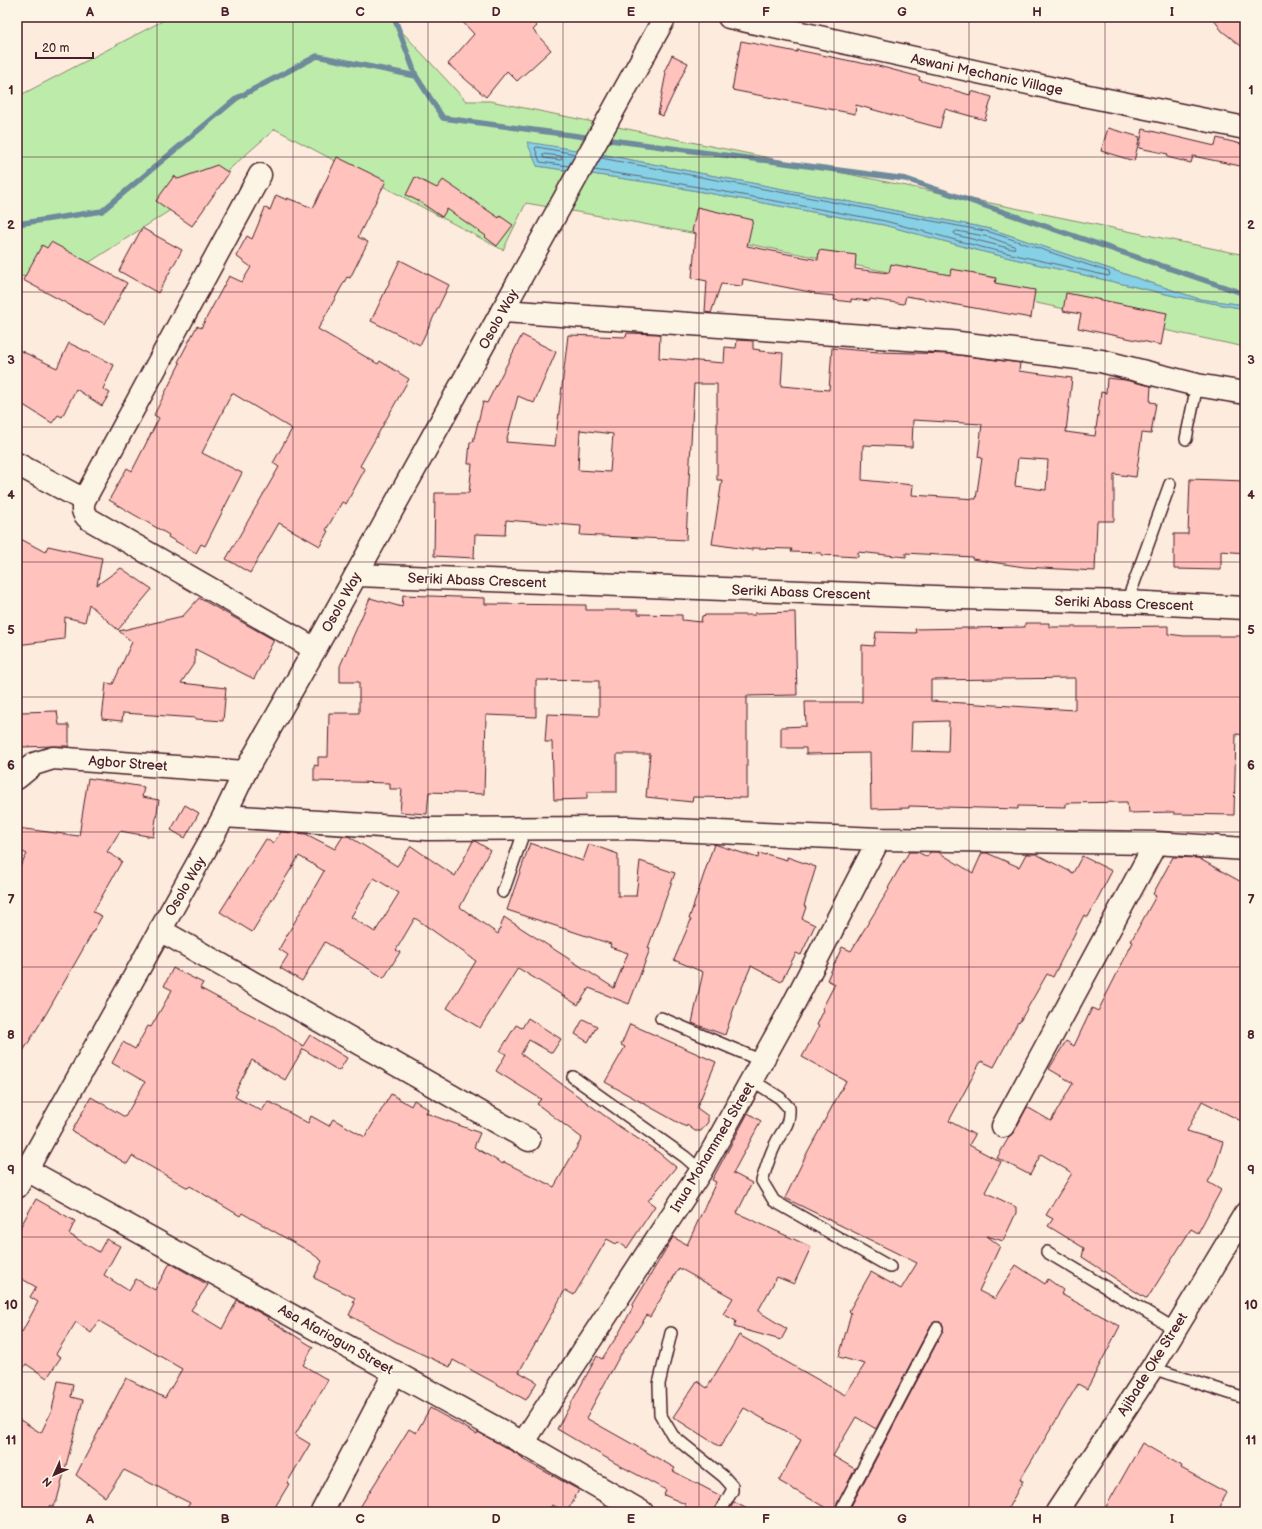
<svg xmlns="http://www.w3.org/2000/svg" width="1262" height="1529" font-family="'Balsamiq Sans',sans-serif">
	<style>
		.green { fill: #bdecaa; stroke: #84866a }
		.water { fill: #86d1e6; stroke: #6e8a9b }
		.lines { fill: none; stroke-linecap: round; stroke-linejoin: round }
		.shore { stroke: #626676; stroke-width: 1 }
		.stream { stroke: #6e8a9b; stroke-width: 5.5 }
		.building { fill: #ffc2bd; stroke: #4a1f2b; fill-rule: evenodd }
		.lane-casing { stroke: #4a1f2b; stroke-width: 14 }
		.street-casing { stroke: #4a1f2b; stroke-width: 25 }
		.secondary-casing { stroke: #4a1f2b; stroke-width: 25 }
		.lane { stroke: #fcf5e5; stroke-width: 11 }
		.street { stroke: #fcf5e5; stroke-width: 22 }
		.secondary { stroke: #fcf5e5; stroke-width: 22 }
		.grid { fill: none; stroke: #4a1f2b; stroke-width: 1; stroke-opacity: 0.55 }
		.labels { text-anchor: middle; stroke-width: 3; stroke-linejoin: round; paint-order: stroke }
		.street-label { font-size: 14px; fill: #4a1f2b; stroke: #fcf5e5 }
		.neatline { fill: none; stroke: #4a1f2b; stroke-width: 1.5 }
		.grid-label { font-size: 13px; text-anchor: middle; font-weight: bold; fill: #4a1f2b }
	</style>
	<rect width="100%" height="100%" fill="#fdebdd"/>
	<filter id="ink" filterUnits="userSpaceOnUse"><feTurbulence type="fractalNoise" baseFrequency=".025" numOctaves="2"/><feDisplacementMap in="SourceGraphic" scale="8" xChannelSelector="R" yChannelSelector="G"/><feConvolveMatrix kernelMatrix="1 2 1 2 8 2 1 2 1" color-interpolation-filters="sRGB"/></filter>
	<g filter="url(#ink)">
		<path class="green" d="M 170,17 L 392,17 L 392,21 L 466,101 L 490,101 L 1245,255 L 1245,305 L 1199,299 L 991,229 L 595,153 L 537,166 L 653,183 L 884,225 L 984,252 L 1179,297 L 1245,309 L 1245,347 C 1006,297 767,244 526,203 L 503,250 L 275,129 L 217,180 L 79,269 L 17,277 L 17,97 Z"/>
		<path class="water" d="M 527,142 L 595,153 L 991,229 L 1199,299 L 1245,305 L 1245,309 L 1179,297 L 984,252 L 884,225 L 653,183 L 537,166 Z"/>
		<g class="lines">
			<path class="shore" d="M 543,154 L 561,156 L 562,159 L 560,160 L 544,158 Z
				M 569,166 L 540,162 L 535,148 L 537,147 L 576,154
				M 594,170 L 654,179 L 885,221 L 985,248 L 1108,276 L 1110,275 L 1109,272 L 990,232 L 601,158
				M 957,231 L 989,237 L 1014,246 L 1015,248 L 1012,249 L 956,235 L 954,233 Z"/>
			<path class="stream" d="M 394,17 L 416,76 L 443,118 L 593,138
				M 603,139 L 906,179 L 1245,294
				M 17,224 L 102,211 L 237,98 L 317,56 L 416,76"/>
		</g>
		<path class="building" d="M 458,17 L 529,17 L 537,26 L 533,30 L 551,50 L 517,81 L 507,71 L 486,97 L 448,64 L 474,34 Z
			M 1212,17 L 1245,17 L 1245,49 L 1222,31 Z
			M 741,41 L 797,52 L 797,50 L 871,65 L 871,64 L 920,77 L 919,80 L 970,95 L 971,91 L 992,97 L 985,120 L 945,109 L 940,128 L 856,105 L 855,114 L 732,90 Z
			M 672,55 L 688,63 L 663,116 L 658,114 L 666,73 L 664,72 Z
			M 1108,128 L 1140,137 L 1134,161 L 1101,151 Z
			M 1143,129 L 1215,146 L 1217,138 L 1245,145 L 1245,167 L 1193,156 L 1191,163 L 1167,157 L 1168,154 L 1139,148 Z
			M 337,157 L 386,181 L 358,237 L 368,242 L 350,278 L 347,277 L 318,329 L 378,364 L 380,361 L 409,379 L 360,466 L 365,469 L 346,504 L 342,502 L 326,530 L 328,531 L 320,546 L 279,523 L 250,573 L 226,559 L 279,467 L 273,463 L 292,429 L 232,393 L 202,453 L 242,473 L 205,546 L 201,544 L 196,553 L 168,537 L 169,535 L 109,500 L 127,468 L 132,471 L 159,418 L 154,415 L 180,363 L 178,362 L 197,326 L 201,328 L 229,276 L 242,282 L 251,267 L 236,256 L 247,236 L 252,239 L 265,208 L 270,210 L 276,195 L 287,200 L 287,198 L 313,208 Z
			M 217,165 L 229,173 L 192,226 L 156,201 L 174,176 L 178,179 Z
			M 415,177 L 437,188 L 443,180 L 499,218 L 500,216 L 513,225 L 497,246 L 485,237 L 486,236 L 447,209 L 442,217 L 420,202 L 406,195 Z
			M 697,207 L 753,220 L 747,246 L 818,260 L 819,250 L 856,255 L 855,269 L 889,273 L 891,264 L 950,275 L 951,269 L 975,273 L 975,274 L 996,278 L 995,283 L 1035,290 L 1031,318 L 906,296 L 904,304 L 870,299 L 870,301 L 851,299 L 851,302 L 834,300 L 835,296 L 814,294 L 815,293 L 743,279 L 742,286 L 721,284 L 711,313 L 705,312 L 707,281 L 692,278 L 696,233 L 692,232 Z
			M 142,228 L 182,250 L 158,293 L 119,271 Z
			M 51,242 L 127,283 L 105,324 L 23,280 L 42,245 L 47,248 Z
			M 400,260 L 449,285 L 420,345 L 371,321 Z
			M 1066,293 L 1167,313 L 1161,345 L 1078,328 L 1081,314 L 1063,311 Z
			M 627,333 L 660,334 L 659,358 L 724,363 L 725,347 L 736,348 L 737,340 L 753,341 L 753,349 L 760,350 L 759,351 L 783,353 L 781,386 L 829,390 L 832,348 L 879,352 L 950,354 L 1020,363 L 1019,371 L 1072,378 L 1066,432 L 1095,436 L 1101,392 L 1106,393 L 1107,378 L 1125,380 L 1151,386 L 1150,402 L 1156,403 L 1151,434 L 1142,433 L 1136,477 L 1114,474 L 1114,521 L 1097,521 L 1095,571 L 1024,567 L 972,559 L 972,557 L 906,553 L 906,557 L 858,552 L 858,557 L 821,555 L 821,553 L 791,552 L 792,549 L 752,548 L 752,550 L 712,544 L 722,480 L 717,480 L 717,384 L 694,384 L 686,540 L 580,535 L 581,526 L 506,520 L 505,535 L 475,534 L 474,558 L 434,556 L 435,493 L 469,493 L 472,464 L 468,464 L 470,442 L 473,442 L 483,402 L 487,403 L 522,335 L 556,352 L 534,403 L 518,396 L 506,442 L 555,446 L 568,335 L 626,337 ZM 913,420 L 982,424 L 978,457 L 982,458 L 976,499 L 912,495 L 913,485 L 862,480 L 863,445 L 912,447 ZM 580,430 L 613,434 L 610,472 L 578,470 ZM 1018,458 L 1048,460 L 1046,490 L 1015,486 Z
			M 69,343 L 114,365 L 103,389 L 110,393 L 102,406 L 76,389 L 62,417 L 58,415 L 52,423 L 17,401 L 17,349 L 57,368 Z
			M 1190,479 L 1245,481 L 1245,553 L 1221,551 L 1221,570 L 1174,569 L 1174,534 L 1188,534 Z
			M 17,537 L 45,552 L 48,546 L 102,558 L 97,585 L 121,568 L 152,589 L 118,630 L 89,604 L 85,622 L 65,617 L 64,639 L 17,645 Z
			M 403,595 L 485,598 L 485,604 L 586,605 L 586,610 L 638,610 L 638,614 L 682,615 L 682,620 L 701,622 L 702,616 L 706,615 L 755,615 L 755,613 L 795,612 L 797,695 L 747,696 L 747,798 L 693,797 L 692,802 L 646,797 L 650,754 L 617,754 L 617,792 L 587,792 L 587,799 L 554,800 L 552,742 L 545,742 L 547,714 L 599,716 L 599,681 L 536,680 L 536,717 L 486,715 L 484,794 L 429,792 L 427,814 L 400,812 L 402,789 L 390,789 L 390,783 L 314,781 L 314,765 L 318,766 L 318,757 L 328,757 L 329,713 L 359,713 L 359,682 L 340,682 L 340,666 L 370,598 L 402,607 Z
			M 199,598 L 274,640 L 254,679 L 195,649 L 195,662 L 181,683 L 226,688 L 223,721 L 196,719 L 196,718 L 123,713 L 122,721 L 102,719 L 106,683 L 113,684 L 132,642 L 119,631 L 183,616 Z
			M 1025,623 L 1049,623 L 1049,627 L 1107,627 L 1168,626 L 1168,634 L 1184,636 L 1245,636 L 1245,735 L 1236,734 L 1234,815 L 1174,814 L 1174,812 L 1128,813 L 1127,802 L 1066,803 L 1066,807 L 1018,806 L 1018,809 L 909,806 L 909,808 L 871,809 L 870,753 L 806,754 L 806,748 L 781,748 L 781,727 L 806,726 L 805,702 L 862,702 L 862,645 L 874,646 L 876,632 L 916,633 L 915,629 L 1025,627 ZM 1075,678 L 1075,710 L 931,701 L 931,680 ZM 949,721 L 948,752 L 911,751 L 912,722 Z
			M 57,711 L 59,725 L 69,725 L 69,746 L 54,746 L 21,747 L 20,712 Z
			M 88,778 L 144,787 L 142,797 L 159,800 L 153,837 L 120,831 L 107,852 L 122,861 L 93,912 L 102,916 L 46,1014 L 17,1061 L 17,872 L 27,854 L 17,849 L 17,828 L 79,836 Z
			M 185,805 L 199,813 L 185,838 L 171,830 Z
			M 281,832 L 306,834 L 335,849 L 343,836 L 348,836 L 397,866 L 411,846 L 455,876 L 473,841 L 475,841 L 490,850 L 460,907 L 498,934 L 504,917 L 614,988 L 628,953 L 610,947 L 611,944 L 507,910 L 530,843 L 583,861 L 589,844 L 618,854 L 618,896 L 636,896 L 640,861 L 675,873 L 648,948 L 650,949 L 629,1004 L 589,988 L 578,1005 L 518,968 L 480,1028 L 447,1008 L 476,961 L 415,918 L 396,950 L 400,952 L 384,978 L 325,942 L 302,981 L 280,968 L 288,955 L 279,949 L 324,871 L 299,856 L 252,932 L 220,912 L 266,839 L 273,843 ZM 374,878 L 399,893 L 375,932 L 351,917 Z
			M 714,844 L 758,858 L 759,853 L 766,855 L 766,854 L 787,860 L 787,857 L 816,867 L 804,906 L 806,907 L 802,919 L 815,925 L 801,955 L 796,953 L 781,982 L 751,966 L 736,1002 L 725,1035 L 692,1023 L 703,972 L 674,960 L 691,920 L 689,919 Z
			M 909,852 L 918,852 L 927,857 L 930,852 L 938,852 L 973,873 L 982,853 L 987,853 L 1019,867 L 1026,854 L 1036,854 L 1073,873 L 1082,856 L 1112,871 L 1088,917 L 1084,915 L 1053,977 L 1047,974 L 1019,1023 L 1018,1022 L 994,1067 L 981,1061 L 949,1121 L 975,1135 L 969,1145 L 1001,1162 L 985,1192 L 1016,1207 L 1016,1213 L 1003,1241 L 987,1236 L 1000,1246 L 979,1291 L 995,1299 L 1016,1265 L 1045,1284 L 1048,1279 L 1063,1290 L 1061,1294 L 1120,1326 L 1087,1389 L 1078,1384 L 1020,1480 L 1023,1481 L 1006,1512 L 848,1512 L 943,1331 L 943,1325 L 940,1322 L 934,1322 L 931,1325 L 876,1429 L 856,1417 L 833,1456 L 855,1469 L 833,1512 L 779,1481 L 801,1440 L 744,1408 L 720,1447 L 673,1417 L 697,1381 L 707,1388 L 739,1335 L 845,1395 L 865,1364 L 839,1357 L 851,1313 L 849,1311 L 871,1272 L 901,1289 L 917,1263 L 785,1198 L 808,1151 L 846,1081 L 802,1057 L 819,1026 L 817,1025 L 824,1010 L 822,1009 L 835,984 L 827,980 L 842,947 L 851,951 L 889,889 L 888,888 Z
			M 1173,857 L 1198,858 L 1245,884 L 1245,1123 L 1202,1101 L 1187,1131 L 1223,1142 L 1214,1171 L 1208,1182 L 1221,1190 L 1198,1233 L 1191,1229 L 1147,1299 L 1082,1257 L 1084,1248 L 1048,1226 L 1053,1219 L 1046,1215 L 1072,1173 L 1041,1154 L 1030,1175 L 997,1158 L 1009,1137 L 1014,1132 L 1027,1107 L 1051,1121 L 1073,1083 L 1049,1069 L 1066,1041 L 1074,1046 L 1092,1008 L 1098,1011 L 1133,942 L 1131,941 L 1156,896 L 1153,894 Z
			M 173,968 L 203,983 L 200,988 L 224,1001 L 275,1027 L 303,1046 L 310,1035 L 347,1058 L 339,1071 L 303,1049 L 285,1080 L 252,1060 L 236,1090 L 238,1091 L 235,1097 L 262,1111 L 268,1101 L 308,1123 L 311,1116 L 329,1126 L 333,1119 L 365,1137 L 391,1094 L 411,1106 L 414,1100 L 428,1109 L 426,1113 L 480,1133 L 474,1147 L 503,1164 L 504,1162 L 554,1187 L 582,1138 L 537,1104 L 541,1099 L 496,1071 L 506,1054 L 500,1051 L 516,1025 L 522,1028 L 528,1018 L 561,1039 L 552,1053 L 529,1040 L 521,1054 L 620,1127 L 658,1152 L 676,1167 L 648,1201 L 655,1206 L 627,1248 L 618,1242 L 616,1244 L 607,1239 L 574,1295 L 565,1290 L 519,1372 L 537,1382 L 526,1400 L 453,1360 L 450,1367 L 398,1343 L 349,1315 L 355,1303 L 353,1302 L 355,1298 L 314,1278 L 322,1261 L 310,1252 L 242,1213 L 240,1216 L 190,1186 L 188,1188 L 132,1156 L 127,1164 L 72,1131 L 91,1097 L 125,1117 L 145,1082 L 112,1063 L 123,1042 L 135,1049 L 148,1026 L 151,1027 L 172,990 L 164,986 Z
			M 583,1019 L 597,1026 L 588,1042 L 575,1034 Z
			M 630,1024 L 716,1062 L 698,1105 L 697,1108 L 708,1116 L 708,1122 L 701,1131 L 695,1131 L 687,1125 L 686,1127 L 605,1082 L 625,1047 L 621,1045 Z
			M 748,1113 L 761,1121 L 733,1173 L 752,1183 L 737,1213 L 811,1247 L 794,1284 L 777,1277 L 758,1311 L 787,1329 L 781,1340 L 734,1327 L 736,1321 L 723,1314 L 733,1298 L 679,1268 L 650,1317 L 647,1315 L 618,1359 L 586,1418 L 675,1468 L 673,1471 L 721,1496 L 713,1512 L 696,1512 L 684,1506 L 685,1504 L 664,1495 L 666,1490 L 615,1463 L 557,1429 L 597,1356 L 602,1359 L 619,1333 L 633,1307 L 632,1306 L 673,1237 L 687,1245 L 716,1182 L 712,1180 Z
			M 36,1199 L 75,1221 L 69,1234 L 99,1252 L 106,1239 L 120,1246 L 104,1275 L 129,1291 L 136,1279 L 155,1290 L 170,1263 L 208,1285 L 191,1310 L 222,1329 L 237,1300 L 269,1318 L 268,1319 L 313,1347 L 303,1365 L 328,1380 L 295,1435 L 310,1444 L 287,1483 L 289,1484 L 272,1512 L 184,1512 L 190,1503 L 124,1470 L 105,1497 L 76,1475 L 126,1378 L 165,1398 L 182,1369 L 99,1321 L 91,1333 L 76,1322 L 56,1354 L 61,1357 L 47,1378 L 26,1364 L 17,1378 L 17,1329 L 22,1332 L 38,1302 L 30,1297 L 36,1287 L 17,1276 L 17,1233 Z
			M 58,1381 L 73,1384 L 71,1397 L 83,1400 L 57,1500 L 53,1507 L 51,1505 L 46,1512 L 17,1512 L 17,1418 L 41,1433 L 52,1410 Z
			M 430,1408 L 477,1434 L 478,1432 L 517,1454 L 523,1458 L 522,1459 L 579,1490 L 567,1512 L 552,1505 L 548,1512 L 357,1512 L 409,1429 L 416,1433 Z
			M 1142,1443 L 1182,1466 L 1181,1468 L 1227,1493 L 1216,1512 L 1103,1512 Z
			M 734,1502 L 753,1512 L 728,1512 Z"/>
		<g class="lines">
			<g class="lane-casing">
				<path id="lane" d="M 1186,439 L 1197,385
					M 1127,602 L 1170,484
					M 503,892 L 525,829
					M 661,1018 L 762,1061
					M 573,1077 L 685,1157 L 701,1171
					M 752,1080 L 780,1098 L 789,1108 C 790,1127 782,1129 775,1145 C 769,1157 766,1168 762,1181 L 774,1201 L 890,1267
					M 1047,1252 L 1175,1329
					M 671,1333 L 659,1384 L 660,1414 L 673,1436 L 724,1477 L 732,1486 L 732,1491 L 720,1512
					M 1152,1368 L 1245,1398
					M 840,1512 L 937,1328"/>
			</g>
			<g class="street-casing">
				<path id="street" d="M 729,17 L 1073,93 L 1245,128
					M 260,175 L 84,500 C 82,509 82,513 89,519 L 315,649
					M 502,311 L 951,342 L 1101,361 L 1197,385 L 1245,393
					M 17,464 L 84,500
					M 356,575 L 961,598 L 1127,602 L 1245,608
					M 17,778 L 34,764 L 53,758 L 245,772
					M 224,816 L 427,829 L 628,828 L 879,839 L 1156,843 L 1245,849
					M 160,930 L 529,1140
					M 1003,1126 L 1156,843
					M 523,1443 L 701,1171 L 792,1007 L 879,839
					M 322,1512 L 395,1372
					M 1057,1512 L 1152,1368 L 1245,1214"/>
			</g>
			<g class="secondary-casing">
				<path id="secondary" d="M 27,1170 L 523,1443 L 642,1512
					M 17,1187 L 224,816 L 245,772 L 315,649 L 665,17"/>
			</g>
			<use href="#lane" class="lane"/>
			<use href="#street" class="street"/>
			<use href="#secondary" class="secondary"/>
		</g>
	</g>
	<path class="grid" d="M 157,17 L 157,1512M 293,17 L 293,1512M 428,17 L 428,1512M 563,17 L 563,1512M 699,17 L 699,1512M 834,17 L 834,1512M 969,17 L 969,1512M 1105,17 L 1105,1512M 17,157 L 1245,157M 17,292 L 1245,292M 17,427 L 1245,427M 17,562 L 1245,562M 17,697 L 1245,697M 17,832 L 1245,832M 17,967 L 1245,967M 17,1102 L 1245,1102M 17,1237 L 1245,1237M 17,1372 L 1245,1372"/>
	<g class="labels">
		<g class="street-label">
			<text transform="translate(987 74) rotate(12)" y="5">Aswani Mechanic Village</text>
			<text transform="translate(498 319) rotate(-61)" y="5">Osolo Way</text>
			<text transform="translate(477 580) rotate(2)" y="5">Seriki Abass Crescent</text>
			<text transform="translate(801 592) rotate(2)" y="5">Seriki Abass Crescent</text>
			<text transform="translate(341 602) rotate(-61)" y="5">Osolo Way</text>
			<text transform="translate(1124 603) rotate(2)" y="5">Seriki Abass Crescent</text>
			<text transform="translate(128 763) rotate(4)" y="5">Agbor Street</text>
			<text transform="translate(185 886) rotate(-60)" y="5">Osolo Way</text>
			<text transform="translate(712 1147) rotate(-59)" y="5">Inua Mohammed Street</text>
			<text transform="translate(336 1339) rotate(29)" y="5">Asa Afariogun Street</text>
			<text transform="translate(1152 1364) rotate(-58)" y="5">Ajibade Oke Street</text>
		</g>
	</g>
	<rect width="1262" height="1529" fill="none" stroke="#fcf5e5" stroke-width="44"/>
	<g transform="translate(54 1475) rotate(225)" stroke="#fcf5e5" stroke-width="3" paint-order="stroke">
	<path d="M0-3L7 15L0 10L-7 15Z" fill="#4a1f2b"/>
	<text y="-6" font-size="11" font-weight="bold" text-anchor="middle" fill="#4a1f2b">N</text>
	</g>
	<path d="M36 52v6h57v-6" fill="none" stroke="#4a1f2b" stroke-width="2"/>
	<text x="42" y="52" font-size="12" fill="#4a1f2b" stroke="#fcf5e5" stroke-width="3" paint-order="stroke">20 m</text>
	<rect x="22" y="22" width="1218" height="1485" class="neatline"/>
	<g class="grid-label">
		<text x="90" y="16">A</text>
		<text x="225" y="16">B</text>
		<text x="360" y="16">C</text>
		<text x="496" y="16">D</text>
		<text x="631" y="16">E</text>
		<text x="766" y="16">F</text>
		<text x="902" y="16">G</text>
		<text x="1037" y="16">H</text>
		<text x="1172" y="16">I</text>
		<text x="11" y="94">1</text>
		<text x="1251" y="94">1</text>
		<text x="11" y="229">2</text>
		<text x="1251" y="229">2</text>
		<text x="11" y="364">3</text>
		<text x="1251" y="364">3</text>
		<text x="11" y="499">4</text>
		<text x="1251" y="499">4</text>
		<text x="11" y="634">5</text>
		<text x="1251" y="634">5</text>
		<text x="11" y="769">6</text>
		<text x="1251" y="769">6</text>
		<text x="11" y="904">7</text>
		<text x="1251" y="904">7</text>
		<text x="11" y="1039">8</text>
		<text x="1251" y="1039">8</text>
		<text x="11" y="1174">9</text>
		<text x="1251" y="1174">9</text>
		<text x="11" y="1309">10</text>
		<text x="1251" y="1309">10</text>
		<text x="11" y="1444">11</text>
		<text x="1251" y="1444">11</text>
		<text x="90" y="1523">A</text>
		<text x="225" y="1523">B</text>
		<text x="360" y="1523">C</text>
		<text x="496" y="1523">D</text>
		<text x="631" y="1523">E</text>
		<text x="766" y="1523">F</text>
		<text x="902" y="1523">G</text>
		<text x="1037" y="1523">H</text>
		<text x="1172" y="1523">I</text>
	</g>
</svg>
